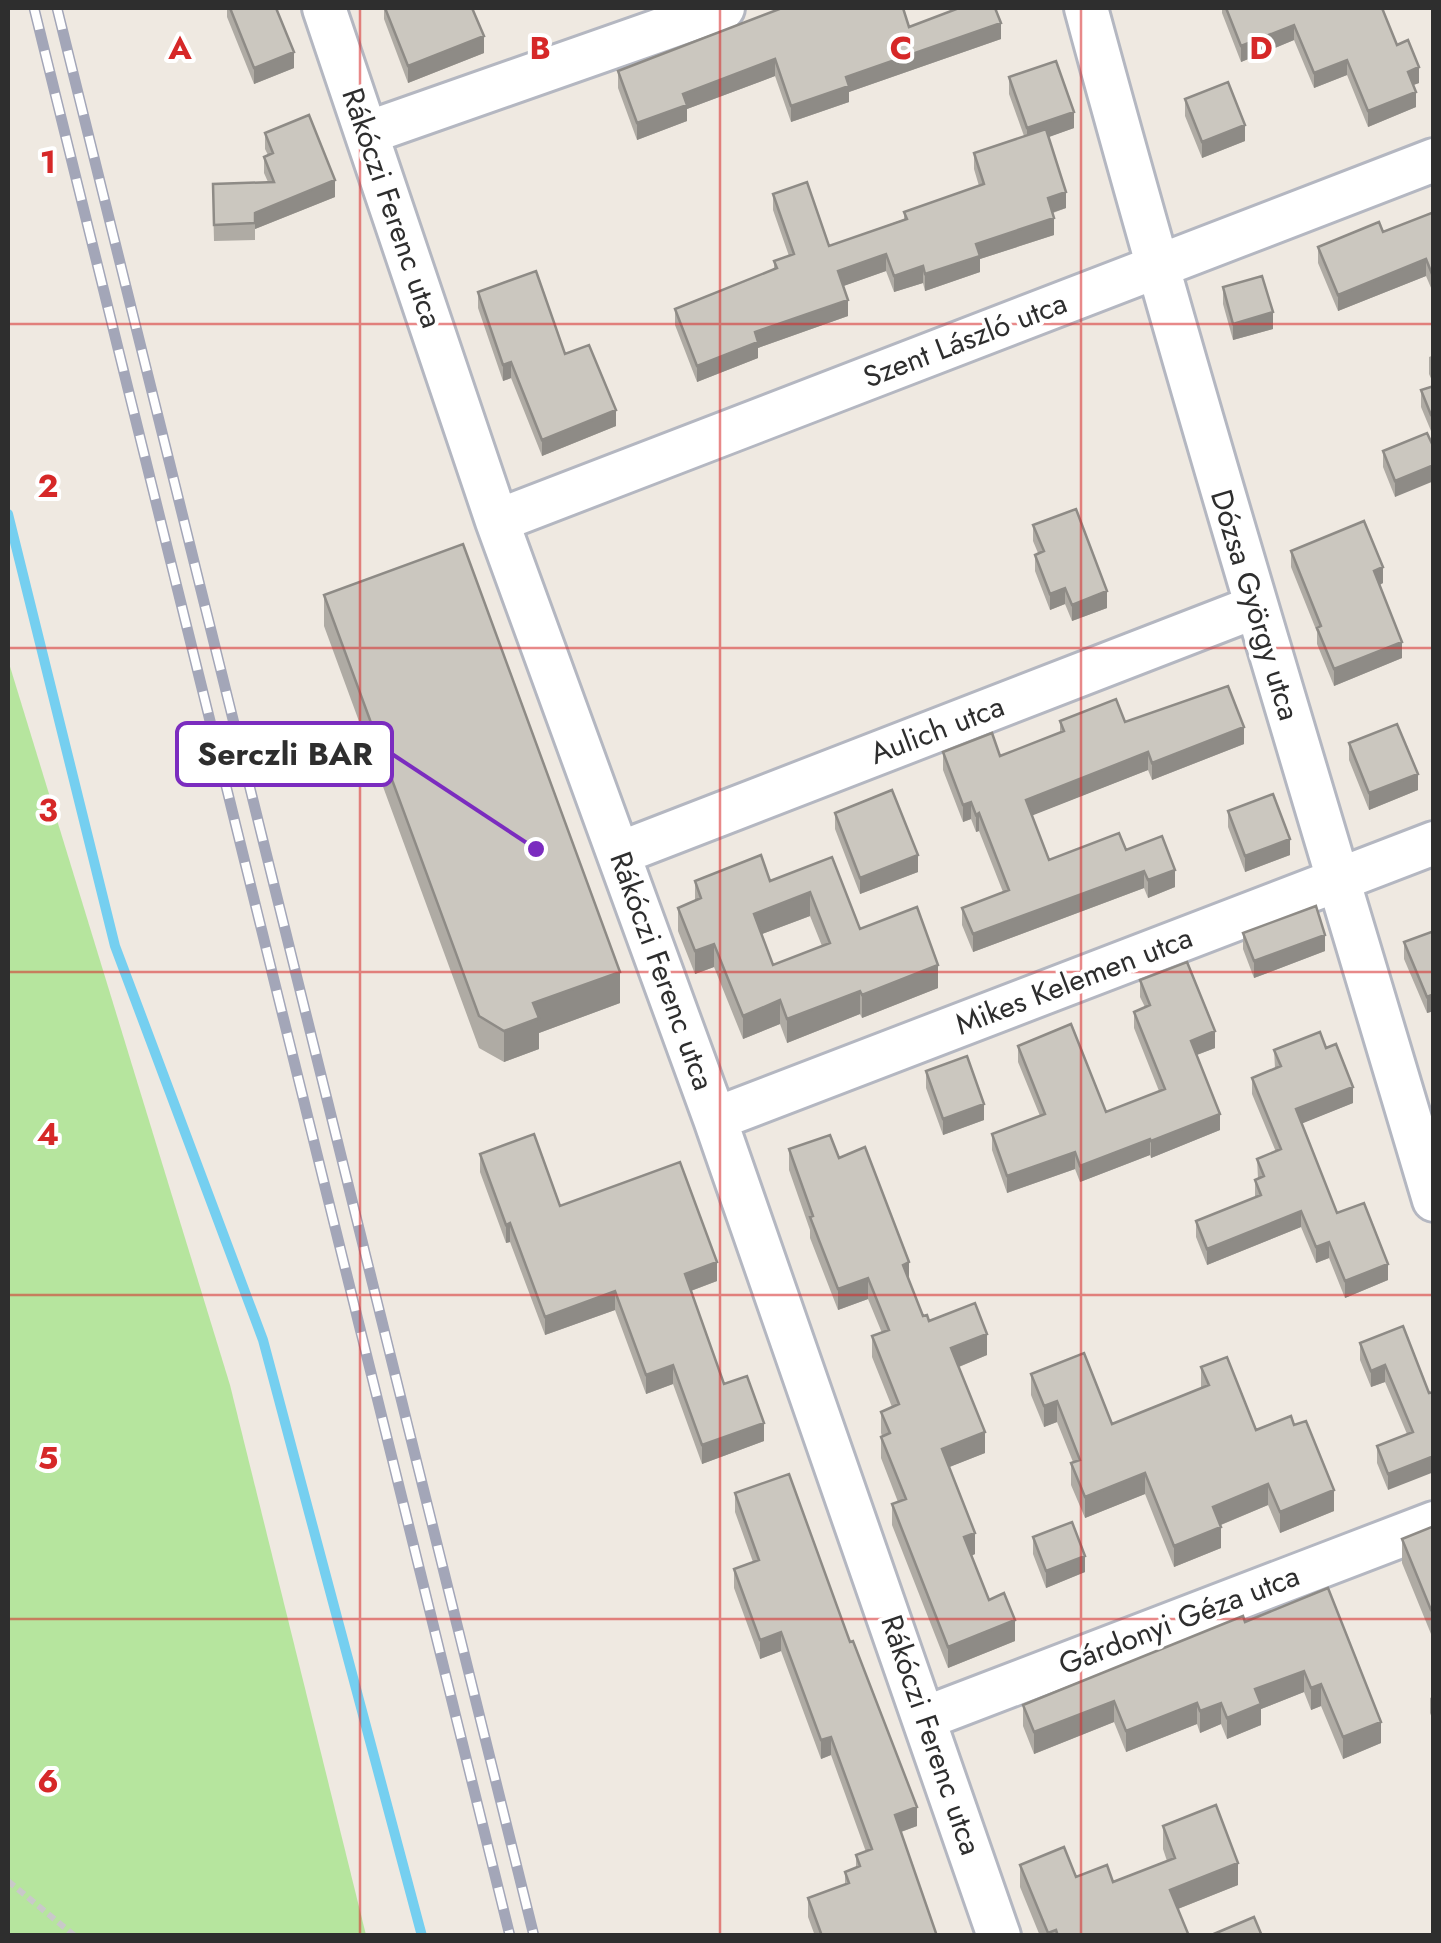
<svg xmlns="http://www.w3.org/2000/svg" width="1441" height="1943" font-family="Jost,sans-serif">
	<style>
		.green { fill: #b6e59e }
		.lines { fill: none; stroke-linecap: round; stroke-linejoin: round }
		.stream { stroke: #75cff0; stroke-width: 10 }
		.minor-casing { stroke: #b4b7c1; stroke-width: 48 }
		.path { stroke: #c9c9c9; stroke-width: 6; stroke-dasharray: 8 5; stroke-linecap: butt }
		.minor { stroke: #fff; stroke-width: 42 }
		.rail-casing { stroke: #a3a6b8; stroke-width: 11 }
		.rail { stroke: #fff; stroke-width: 8; stroke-dasharray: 22; stroke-linecap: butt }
		.wall { fill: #afaba4; fill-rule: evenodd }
		.shaded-wall { fill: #8e8b86 }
		.building { fill: #cbc7bf; stroke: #8e8b86; stroke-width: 2.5; fill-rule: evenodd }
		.grid { fill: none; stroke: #d62828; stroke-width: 2.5; stroke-opacity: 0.55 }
		.labels { text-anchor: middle; stroke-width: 8; stroke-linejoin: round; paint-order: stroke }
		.street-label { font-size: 30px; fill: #2e2e2e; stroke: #fff }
		.grid-label { font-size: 32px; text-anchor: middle; font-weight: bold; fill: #d62828; stroke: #fff; stroke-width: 8; stroke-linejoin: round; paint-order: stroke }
		.leader { fill: none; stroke: #7b2cbf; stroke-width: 4 }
		.callout-dot { fill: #7b2cbf; stroke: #fff; stroke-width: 4 }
		.callout { fill: #fff; stroke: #7b2cbf; stroke-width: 4 }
		.callout-label { font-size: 32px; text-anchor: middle; font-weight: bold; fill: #2e2e2e }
	</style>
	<rect width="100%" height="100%" fill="#efe9e1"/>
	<path class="green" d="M 8,660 L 230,1385 L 366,1935 L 8,1935 Z"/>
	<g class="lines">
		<path class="stream" d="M 8,514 L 115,946 L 263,1340 L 422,1936"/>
		<g class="minor-casing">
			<path id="minor" d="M 324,8 L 497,521 L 715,1119 L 999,1936
				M 1086,8 C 1194,407 1316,803 1434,1200
				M 367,133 L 723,8
				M 497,521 L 1434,160
				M 620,853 L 1255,607
				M 715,1119 L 1434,843
				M 925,1718 L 1434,1523"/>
		</g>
		<path class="path" d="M 8,1881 L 75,1936"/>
		<use href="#minor" class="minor"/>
		<g class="rail-casing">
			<path id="rail" d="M 34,8 L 510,1936
				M 57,8 L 534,1936"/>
		</g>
		<use href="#rail" class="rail"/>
	</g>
	<path class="wall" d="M 227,8 L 276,8 L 294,68 L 254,84 L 227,17 Z
		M 384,8 L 385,8 L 484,53 L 408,83 L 384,19 Z
		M 954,8 L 995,8 L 1001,39 L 849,92 L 849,102 L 791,122 L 775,76 L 687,109 L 687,121 L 637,140 L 618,88 L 618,71 L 909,27 L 955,9 Z
		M 1222,8 L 1382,8 L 1397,45 L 1419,83 L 1413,85 L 1416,107 L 1368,127 L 1347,75 L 1314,88 L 1294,40 L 1241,62 L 1222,13 Z
		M 1009,77 L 1074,128 L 1048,137 L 1066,208 L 1053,213 L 1054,235 L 980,259 L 980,272 L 925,291 L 923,283 L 894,292 L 886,271 L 843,286 L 848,316 L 758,348 L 758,358 L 697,382 L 675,325 L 675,309 L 774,269 L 774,261 L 789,256 L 773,210 L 773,194 L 829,246 L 904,219 L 904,212 L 979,186 L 974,169 L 974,153 L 1024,136 L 1009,94 Z
		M 1185,99 L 1245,141 L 1202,158 L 1185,116 Z
		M 265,133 L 335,197 L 255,229 L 255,240 L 214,241 L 213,201 L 268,182 L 264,173 L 264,157 L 268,155 L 265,149 Z
		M 1434,212 L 1434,295 L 1426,276 L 1338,311 L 1318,263 L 1318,247 L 1383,232 Z
		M 1223,287 L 1273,329 L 1233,340 L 1223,304 Z
		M 478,292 L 565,354 L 616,426 L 542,456 L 511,378 L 503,381 L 478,308 Z
		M 1434,355 L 1434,385 L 1429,374 L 1429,357 Z
		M 1434,386 L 1434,430 L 1431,431 L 1421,407 L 1421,390 Z
		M 1434,448 L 1395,497 L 1383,467 L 1383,451 Z
		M 1033,525 L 1107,608 L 1072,621 L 1065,604 L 1050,610 L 1035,571 L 1035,555 L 1038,553 L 1033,541 Z
		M 1291,551 L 1383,583 L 1380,585 L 1402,658 L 1334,686 L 1317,644 L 1317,632 L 1291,567 Z
		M 324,595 L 620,1003 L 539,1033 L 539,1049 L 504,1062 L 479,1048 L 324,626 Z
		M 1060,721 L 1125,722 L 1244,744 L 1152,780 L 1148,770 L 1032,815 L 1049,860 L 1126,850 L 1175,887 L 1148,898 L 1144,888 L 973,952 L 962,925 L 962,908 L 1003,892 L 979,831 L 976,832 L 971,819 L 963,822 L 943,770 L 943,752 L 1000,756 L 1060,733 Z
		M 1349,743 L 1418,790 L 1369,810 L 1349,760 Z
		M 1228,811 L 1290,855 L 1245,872 L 1228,827 Z
		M 835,813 L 918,872 L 860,894 L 835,829 Z
		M 832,857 L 860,929 L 938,988 L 862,1018 L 860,1014 L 787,1043 L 780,1024 L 743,1039 L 714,967 L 695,974 L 678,931 L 678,908 L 695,901 L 695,881 L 770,881 ZM 810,916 L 822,946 L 773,965 L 762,934 Z
		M 1434,931 L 1434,1011 L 1427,1013 L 1404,959 L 1404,942 Z
		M 1243,933 L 1325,951 L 1254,978 L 1243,949 Z
		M 1140,980 L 1215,1048 L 1197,1055 L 1220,1130 L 1151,1158 L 1150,1155 L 1080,1182 L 1075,1169 L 1007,1193 L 992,1150 L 992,1134 L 1040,1116 L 1018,1062 L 1018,1046 L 1106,1112 L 1159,1091 L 1134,1028 L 1134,1012 L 1145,1007 L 1140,997 Z
		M 1274,1050 L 1353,1103 L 1302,1123 L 1337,1213 L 1388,1280 L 1345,1298 L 1329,1258 L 1316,1263 L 1301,1227 L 1207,1265 L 1196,1237 L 1196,1221 L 1255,1197 L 1255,1180 L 1258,1178 L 1257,1159 L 1276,1152 L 1252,1094 L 1252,1078 L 1275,1068 Z
		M 926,1071 L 984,1120 L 943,1135 L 926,1088 Z
		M 789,1149 L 839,1158 L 909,1280 L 923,1316 L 987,1355 L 959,1367 L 985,1453 L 949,1467 L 975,1554 L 971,1556 L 989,1600 L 1015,1641 L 948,1668 L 892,1525 L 892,1504 L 898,1502 L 881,1458 L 881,1437 L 882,1436 L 881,1433 L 881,1412 L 892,1407 L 872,1357 L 872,1336 L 882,1333 L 868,1299 L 838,1310 L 810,1238 L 810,1230 L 789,1170 Z
		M 480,1154 L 560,1206 L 717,1281 L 691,1291 L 724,1384 L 764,1441 L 702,1464 L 673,1384 L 646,1394 L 615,1310 L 545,1335 L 510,1242 L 506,1243 L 480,1172 Z
		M 1360,1343 L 1429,1393 L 1388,1490 L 1377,1463 L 1377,1446 L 1407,1434 L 1385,1382 L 1371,1387 L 1360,1360 Z
		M 1201,1367 L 1256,1430 L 1334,1511 L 1280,1533 L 1268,1505 L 1221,1525 L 1221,1548 L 1174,1567 L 1145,1494 L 1085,1518 L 1071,1485 L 1071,1463 L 1073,1462 L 1057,1422 L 1044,1427 L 1031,1395 L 1031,1374 L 1112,1424 L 1201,1388 Z
		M 735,1493 L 917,1826 L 901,1832 L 937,1936 L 815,1936 L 808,1917 L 808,1898 L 845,1885 L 845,1872 L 856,1868 L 856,1855 L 866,1852 L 831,1755 L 821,1759 L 781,1651 L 760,1659 L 734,1588 L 734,1569 L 753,1562 L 735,1512 Z
		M 1434,1526 L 1434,1633 L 1431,1634 L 1402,1563 L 1402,1539 Z
		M 1033,1537 L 1085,1572 L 1046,1588 L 1033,1554 Z
		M 1328,1588 L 1381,1743 L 1343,1759 L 1321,1706 L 1311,1710 L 1304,1692 L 1261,1709 L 1261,1725 L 1227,1739 L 1221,1724 L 1200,1733 L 1197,1724 L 1126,1752 L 1114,1722 L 1034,1754 L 1023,1726 L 1023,1705 L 1245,1622 Z
		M 1434,1696 L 1434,1723 L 1430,1713 L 1430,1698 Z
		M 1163,1826 L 1238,1885 L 1178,1909 L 1189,1936 L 1040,1936 L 1020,1887 L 1020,1865 L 1076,1877 L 1113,1882 L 1167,1861 L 1163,1849 Z"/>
	<path class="shaded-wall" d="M 1001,23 L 1001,39 L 849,92 L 849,102 L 791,122 L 791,106 L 846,77 Z
		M 1294,25 L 1294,40 L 1241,62 L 1241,46 Z
		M 484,36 L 484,53 L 408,83 L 408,66 Z
		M 294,52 L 294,68 L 254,84 L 254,68 Z
		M 775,59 L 775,76 L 687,109 L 687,121 L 637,140 L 637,123 L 683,94 Z
		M 1347,60 L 1347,75 L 1314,88 L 1314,73 Z
		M 1419,67 L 1419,83 L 1408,87 L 1408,72 Z
		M 1416,92 L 1416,107 L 1368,127 L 1368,111 Z
		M 1074,112 L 1074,128 L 1027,145 L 1027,128 Z
		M 1245,125 L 1245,141 L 1202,158 L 1202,142 Z
		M 335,180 L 335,197 L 255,229 L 255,213 Z
		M 1066,192 L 1066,208 L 1048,214 L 1048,198 Z
		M 1054,218 L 1054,235 L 980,259 L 980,272 L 925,291 L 925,274 L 976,244 Z
		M 886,254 L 886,271 L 838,288 L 838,271 Z
		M 1426,259 L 1426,276 L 1338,311 L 1338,295 Z
		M 923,266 L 923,283 L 894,292 L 894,276 Z
		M 848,300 L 848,316 L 758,348 L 758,358 L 697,382 L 697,366 L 755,332 Z
		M 1273,312 L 1273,329 L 1233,340 L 1233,324 Z
		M 511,362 L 511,378 L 503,381 L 503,365 Z
		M 616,410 L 616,426 L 542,456 L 542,440 Z
		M 1434,414 L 1434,430 L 1431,431 L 1431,415 Z
		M 1434,465 L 1434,481 L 1395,497 L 1395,481 Z
		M 1383,567 L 1383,583 L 1374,587 L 1374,571 Z
		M 1065,588 L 1065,604 L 1050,610 L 1050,594 Z
		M 1107,591 L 1107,608 L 1072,621 L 1072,605 Z
		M 1402,642 L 1402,658 L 1334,686 L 1334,669 Z
		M 1244,727 L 1244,744 L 1152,780 L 1152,763 Z
		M 1148,752 L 1148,770 L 1026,818 L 1026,800 Z
		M 1418,774 L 1418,790 L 1369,810 L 1369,793 Z
		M 971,802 L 971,819 L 963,822 L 963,805 Z
		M 979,813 L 979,831 L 976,832 L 976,815 Z
		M 1290,839 L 1290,855 L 1245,872 L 1245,856 Z
		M 918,855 L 918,872 L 860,894 L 860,878 Z
		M 1175,870 L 1175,887 L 1148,898 L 1148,880 Z
		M 1144,871 L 1144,888 L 973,952 L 973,934 Z
		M 810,892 L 810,916 L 754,937 L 754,914 Z
		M 1325,935 L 1325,951 L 1254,978 L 1254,961 Z
		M 714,944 L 714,967 L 695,974 L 695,951 Z
		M 938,965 L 938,988 L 862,1018 L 862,995 Z
		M 620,972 L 620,1003 L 539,1033 L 539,1049 L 504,1062 L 504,1031 L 533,1003 Z
		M 860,991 L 860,1014 L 787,1043 L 787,1019 Z
		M 1434,994 L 1434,1011 L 1427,1013 L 1427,997 Z
		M 780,1000 L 780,1024 L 743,1039 L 743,1016 Z
		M 1215,1031 L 1215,1048 L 1191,1057 L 1191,1041 Z
		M 1353,1087 L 1353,1103 L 1296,1126 L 1296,1109 Z
		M 984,1104 L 984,1120 L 943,1135 L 943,1119 Z
		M 1220,1114 L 1220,1130 L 1151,1158 L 1151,1141 Z
		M 1150,1139 L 1150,1155 L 1080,1182 L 1080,1166 Z
		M 1075,1152 L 1075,1169 L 1007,1193 L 1007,1176 Z
		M 1301,1211 L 1301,1227 L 1207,1265 L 1207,1249 Z
		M 510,1223 L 510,1242 L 506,1243 L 506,1225 Z
		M 1329,1242 L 1329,1258 L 1316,1263 L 1316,1247 Z
		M 717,1262 L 717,1281 L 685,1293 L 685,1274 Z
		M 909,1262 L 909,1283 L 903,1265 Z
		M 1388,1264 L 1388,1280 L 1345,1298 L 1345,1281 Z
		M 868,1278 L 868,1299 L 838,1310 L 838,1289 Z
		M 615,1291 L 615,1310 L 545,1335 L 545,1317 Z
		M 987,1334 L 987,1355 L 951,1370 L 951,1348 Z
		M 673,1365 L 673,1384 L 646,1394 L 646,1375 Z
		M 1385,1365 L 1385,1382 L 1371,1387 L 1371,1371 Z
		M 1057,1401 L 1057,1422 L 1044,1427 L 1044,1406 Z
		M 764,1423 L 764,1441 L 702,1464 L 702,1445 Z
		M 985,1432 L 985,1453 L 942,1470 L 942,1449 Z
		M 1434,1456 L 1434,1472 L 1388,1490 L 1388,1474 Z
		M 1145,1473 L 1145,1494 L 1085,1518 L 1085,1497 Z
		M 1268,1484 L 1268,1505 L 1213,1528 L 1213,1507 Z
		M 1334,1490 L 1334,1511 L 1280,1533 L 1280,1512 Z
		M 1221,1527 L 1221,1548 L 1174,1567 L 1174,1546 Z
		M 975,1533 L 975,1554 L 964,1559 L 964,1537 Z
		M 1085,1556 L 1085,1572 L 1046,1588 L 1046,1571 Z
		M 1434,1609 L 1434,1633 L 1431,1634 L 1431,1610 Z
		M 1015,1620 L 1015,1641 L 948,1668 L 948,1647 Z
		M 781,1632 L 781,1651 L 760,1659 L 760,1640 Z
		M 1304,1671 L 1304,1692 L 1261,1709 L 1261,1725 L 1227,1739 L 1227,1718 L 1255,1689 Z
		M 1321,1684 L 1321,1706 L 1311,1710 L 1311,1688 Z
		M 1114,1701 L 1114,1722 L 1034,1754 L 1034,1732 Z
		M 1197,1703 L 1197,1724 L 1126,1752 L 1126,1731 Z
		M 1221,1703 L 1221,1724 L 1200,1733 L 1200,1711 Z
		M 1381,1722 L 1381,1743 L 1343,1759 L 1343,1737 Z
		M 831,1737 L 831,1755 L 821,1759 L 821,1740 Z
		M 917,1807 L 917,1826 L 895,1834 L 895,1815 Z
		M 1238,1863 L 1238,1885 L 1170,1912 L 1170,1890 Z"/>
	<path class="building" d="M 230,8 L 276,8 L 294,52 L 254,68 Z
		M 385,8 L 472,8 L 484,36 L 408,66 Z
		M 782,8 L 903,8 L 909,27 L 959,8 L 995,8 L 1001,23 L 846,77 L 849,86 L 791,106 L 775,59 L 683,94 L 687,105 L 637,123 L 618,71 Z
		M 1226,8 L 1382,8 L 1397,45 L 1408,40 L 1419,67 L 1408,72 L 1416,92 L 1368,111 L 1347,60 L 1314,73 L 1294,25 L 1241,46 Z
		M 1056,61 L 1074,112 L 1027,128 L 1009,77 Z
		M 1228,82 L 1245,125 L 1202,142 L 1185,99 Z
		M 309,115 L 335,180 L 255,213 L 255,223 L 214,225 L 213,184 L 274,182 L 264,157 L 273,153 L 265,133 Z
		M 1046,129 L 1066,192 L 1048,198 L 1054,218 L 976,244 L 980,256 L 925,274 L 923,266 L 894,276 L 886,254 L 838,271 L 848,300 L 755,332 L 758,342 L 697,366 L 675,309 L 777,268 L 774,261 L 794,254 L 773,194 L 807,182 L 829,246 L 907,219 L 904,212 L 984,184 L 974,153 Z
		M 1434,212 L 1434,279 L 1426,259 L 1338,295 L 1318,247 L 1379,222 L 1383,232 Z
		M 536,271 L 565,354 L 589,345 L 616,410 L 542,440 L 511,362 L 503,365 L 478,292 Z
		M 1262,276 L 1273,312 L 1233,324 L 1223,287 Z
		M 1434,386 L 1434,414 L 1431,415 L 1421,390 Z
		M 1427,433 L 1434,448 L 1434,465 L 1395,481 L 1383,451 Z
		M 1076,509 L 1107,591 L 1072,605 L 1065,588 L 1050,594 L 1035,555 L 1044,551 L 1033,525 Z
		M 1364,521 L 1383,567 L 1374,571 L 1402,642 L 1334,669 L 1317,628 L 1321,626 L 1291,551 Z
		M 463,544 L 620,972 L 533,1003 L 539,1018 L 504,1031 L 479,1016 L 324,595 Z
		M 1228,686 L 1244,727 L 1152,763 L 1148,752 L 1026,800 L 1049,860 L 1119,833 L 1126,850 L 1162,836 L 1175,870 L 1148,880 L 1144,871 L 973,934 L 962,908 L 1009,890 L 979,813 L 976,815 L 971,802 L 963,805 L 943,752 L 992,733 L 1000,756 L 1064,731 L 1060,721 L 1116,699 L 1125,722 Z
		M 1397,724 L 1418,774 L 1369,793 L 1349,743 Z
		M 892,790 L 918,855 L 860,878 L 835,813 Z
		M 1273,794 L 1290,839 L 1245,856 L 1228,811 Z
		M 761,855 L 770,881 L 832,857 L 860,929 L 917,907 L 938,965 L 862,995 L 860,991 L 787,1019 L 780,1000 L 743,1016 L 714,944 L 695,951 L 678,908 L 701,898 L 695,881 ZM 810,892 L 830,943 L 773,965 L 754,914 Z
		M 1316,906 L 1325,935 L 1254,961 L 1243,933 Z
		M 1434,931 L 1434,994 L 1427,997 L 1404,942 Z
		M 1187,962 L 1215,1031 L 1191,1041 L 1220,1114 L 1151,1141 L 1150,1139 L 1080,1166 L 1075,1152 L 1007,1176 L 992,1134 L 1045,1114 L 1018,1046 L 1071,1024 L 1106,1112 L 1165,1089 L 1134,1012 L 1150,1005 L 1140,980 Z
		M 1320,1032 L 1326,1048 L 1336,1044 L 1353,1087 L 1296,1109 L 1337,1213 L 1364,1203 L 1388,1264 L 1345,1281 L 1329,1242 L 1316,1247 L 1301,1211 L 1207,1249 L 1196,1221 L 1261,1195 L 1255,1180 L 1264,1176 L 1257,1159 L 1281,1149 L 1252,1078 L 1281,1066 L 1274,1050 Z
		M 967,1056 L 984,1104 L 943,1119 L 926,1071 Z
		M 534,1134 L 560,1206 L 680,1162 L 717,1262 L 685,1274 L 724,1384 L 747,1376 L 764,1423 L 702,1445 L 673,1365 L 646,1375 L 615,1291 L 545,1317 L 510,1223 L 506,1225 L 480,1154 Z
		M 830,1135 L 839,1158 L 865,1147 L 909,1262 L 903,1265 L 923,1316 L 927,1315 L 929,1321 L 975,1303 L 987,1334 L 951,1348 L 985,1432 L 942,1449 L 975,1533 L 964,1537 L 989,1600 L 1004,1593 L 1015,1620 L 948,1647 L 892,1504 L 906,1499 L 881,1437 L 890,1433 L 881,1412 L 899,1404 L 872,1336 L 889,1330 L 868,1278 L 838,1289 L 810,1217 L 813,1216 L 789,1149 Z
		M 1403,1326 L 1429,1393 L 1434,1392 L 1434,1456 L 1388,1474 L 1377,1446 L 1413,1432 L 1385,1365 L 1371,1371 L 1360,1343 Z
		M 1084,1353 L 1112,1424 L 1209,1385 L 1201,1367 L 1227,1357 L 1256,1430 L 1291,1416 L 1294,1425 L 1306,1421 L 1334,1490 L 1280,1512 L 1268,1484 L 1213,1507 L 1221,1527 L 1174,1546 L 1145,1473 L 1085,1497 L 1071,1463 L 1080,1460 L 1057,1401 L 1044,1406 L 1031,1374 Z
		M 789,1474 L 850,1642 L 853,1641 L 917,1807 L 895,1815 L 937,1936 L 822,1936 L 808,1898 L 849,1883 L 845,1872 L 860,1866 L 856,1855 L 872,1849 L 831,1737 L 821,1740 L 781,1632 L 760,1640 L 734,1569 L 759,1560 L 735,1493 Z
		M 1072,1522 L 1085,1556 L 1046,1571 L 1033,1537 Z
		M 1434,1526 L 1434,1609 L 1431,1610 L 1402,1539 Z
		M 1328,1588 L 1381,1722 L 1343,1737 L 1321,1684 L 1311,1688 L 1304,1671 L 1255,1689 L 1261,1704 L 1227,1718 L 1221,1703 L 1200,1711 L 1197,1703 L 1126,1731 L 1114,1701 L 1034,1732 L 1023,1705 L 1243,1616 L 1245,1622 Z
		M 1216,1805 L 1238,1863 L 1170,1890 L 1189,1936 L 1058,1936 L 1056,1930 L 1048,1933 L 1020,1865 L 1064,1847 L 1076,1877 L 1107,1865 L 1113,1882 L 1175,1858 L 1163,1826 Z
		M 1254,1917 L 1262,1936 L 1209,1936 Z"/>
	<path class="grid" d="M 360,8 L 360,1936M 720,8 L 720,1936M 1081,8 L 1081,1936M 8,324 L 1434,324M 8,648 L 1434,648M 8,972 L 1434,972M 8,1295 L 1434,1295M 8,1619 L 1434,1619"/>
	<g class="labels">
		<g class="street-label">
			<text transform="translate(392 208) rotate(71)" y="10">Rákóczi Ferenc utca</text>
			<text transform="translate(965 340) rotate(-21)" y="10">Szent László utca</text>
			<text transform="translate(1255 605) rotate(73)" y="10">Dózsa György utca</text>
			<text transform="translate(937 730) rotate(-21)" y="10">Aulich utca</text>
			<text transform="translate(662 971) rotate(70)" y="10">Rákóczi Ferenc utca</text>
			<text transform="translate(1074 981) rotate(-21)" y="10">Mikes Kelemen utca</text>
			<text transform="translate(1179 1620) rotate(-21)" y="10">Gárdonyi Géza utca</text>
			<text transform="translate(931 1735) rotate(71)" y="10">Rákóczi Ferenc utca</text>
		</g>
	</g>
	<g class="grid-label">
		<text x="180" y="59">A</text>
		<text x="540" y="59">B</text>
		<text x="901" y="59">C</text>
		<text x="1261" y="59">D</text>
		<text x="48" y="173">1</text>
		<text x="48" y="497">2</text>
		<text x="48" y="821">3</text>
		<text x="48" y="1145">4</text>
		<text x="48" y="1469">5</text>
		<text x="48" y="1792">6</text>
	</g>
	<path class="leader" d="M536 849L392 754"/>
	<circle class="callout-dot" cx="536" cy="849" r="10"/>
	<rect class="callout" x="177" y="723" width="215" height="62" rx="10"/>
	<g class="callout-label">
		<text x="285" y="765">Serczli BAR</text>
	</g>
	<rect width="1441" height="1943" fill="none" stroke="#2e2e2e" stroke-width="20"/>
</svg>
